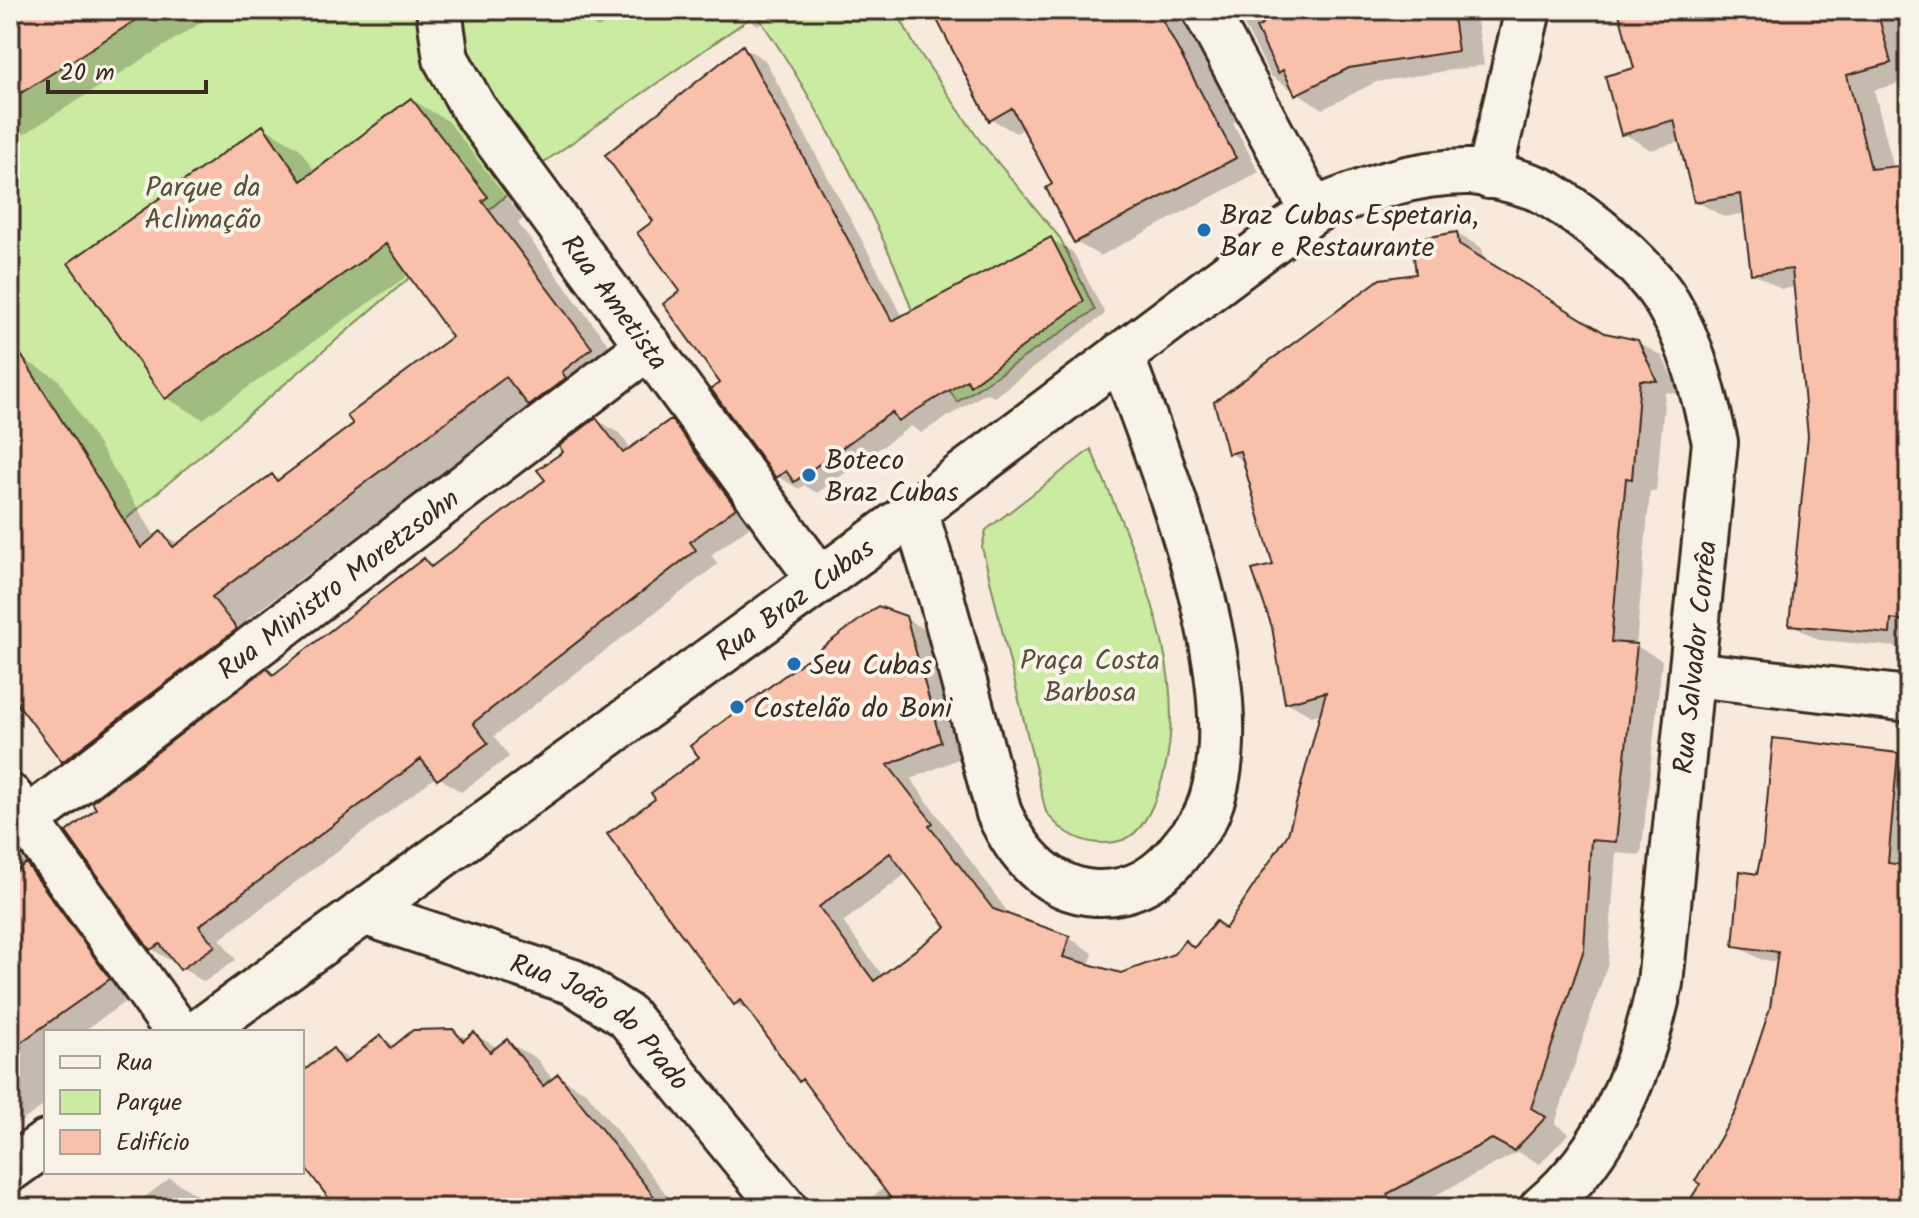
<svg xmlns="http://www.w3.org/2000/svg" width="1919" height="1218" font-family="Kalam,sans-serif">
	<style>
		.green { fill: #cbeaa2; stroke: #838a60; stroke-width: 2 }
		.shadow { fill: #0003; fill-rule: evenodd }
		.building { fill: #f9c1ac; stroke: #3b2a1e; stroke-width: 2; fill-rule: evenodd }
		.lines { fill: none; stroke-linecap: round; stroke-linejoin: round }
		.street-casing { stroke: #3b2a1e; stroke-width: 50 }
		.street { stroke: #f7f3e8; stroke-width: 44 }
		.poi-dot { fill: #1f6fb2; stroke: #f7f3e8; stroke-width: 3 }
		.labels { text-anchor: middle; stroke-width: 8; stroke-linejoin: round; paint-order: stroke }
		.park-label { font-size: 28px; fill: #585038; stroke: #f7f3e8 }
		.poi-label { font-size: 28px; fill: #3b2a1e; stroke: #f7f3e8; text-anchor: start }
		.street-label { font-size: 28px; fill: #3b2a1e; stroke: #f7f3e8 }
	</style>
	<rect width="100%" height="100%" fill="#f7e9dc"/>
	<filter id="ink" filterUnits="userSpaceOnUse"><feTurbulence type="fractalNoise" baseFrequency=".0125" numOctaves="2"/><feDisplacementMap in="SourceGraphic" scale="16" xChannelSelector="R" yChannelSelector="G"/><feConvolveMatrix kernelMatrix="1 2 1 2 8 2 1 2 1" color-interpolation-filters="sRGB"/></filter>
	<g filter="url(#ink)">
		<path class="green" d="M 10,10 L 896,10 L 915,46 L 980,141 L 1060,238 L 1095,310 L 957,402 C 925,354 915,315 894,264 C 859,184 807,86 756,14 L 550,158 L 10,618 Z
			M 1091,449 C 1135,555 1202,686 1155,800 C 1147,819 1137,839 1115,842 C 1087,847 1062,834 1046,812 L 982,547 L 986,530 Z"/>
		<path class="shadow" d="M 10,10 L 221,10 L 10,143 Z
			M 566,10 L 633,10 L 598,28 Z
			M 732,10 L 786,10 L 758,25 Z
			M 934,10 L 1147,10 L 1151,18 L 1166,10 L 1198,10 L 1248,115 L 1233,123 L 1259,172 L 1100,256 L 1076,242 L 1055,185 L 1025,128 L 1016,133 L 991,119 Z
			M 1236,10 L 1483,10 L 1484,19 L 1477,21 L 1484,65 L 1376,82 L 1323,109 L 1271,76 Z
			M 1620,10 L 1900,10 L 1909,44 L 1909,81 L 1874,90 L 1894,169 L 1909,167 L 1909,648 L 1819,640 L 1791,624 L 1810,436 L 1796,287 L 1781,289 L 1753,273 L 1746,213 L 1724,217 L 1696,201 L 1681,141 L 1651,150 L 1623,133 L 1637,69 Z
			M 743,47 L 765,60 L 903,317 L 1051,239 L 1073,252 L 1105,314 L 994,397 L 986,393 L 921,433 L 911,426 L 817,493 L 804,485 L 799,489 L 777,476 L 723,383 L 656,221 Z
			M 412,100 L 448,121 L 523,219 L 518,223 L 627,370 L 566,426 L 531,406 L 247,619 L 272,650 L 99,782 L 63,761 L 10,691 L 10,365 L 21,358 L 58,379 L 156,538 L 161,534 L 180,544 L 272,476 L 280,481 L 355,425 L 455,337 L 410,274 L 203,419 L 166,398 L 263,127 L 299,148 L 315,172 Z
			M 1457,234 L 1482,248 L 1484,260 L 1607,335 L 1637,342 L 1662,356 L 1680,394 L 1665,392 L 1656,492 L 1650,491 L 1636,646 L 1662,660 L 1641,855 L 1616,853 L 1608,963 L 1555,1124 L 1569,1133 L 1540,1164 L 1518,1152 L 1411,1208 L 866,1208 L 863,1204 L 885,1187 L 809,1085 L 800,1080 L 754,1014 L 735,1003 L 905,618 L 931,633 L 965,756 L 911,779 L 1012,918 L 1069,938 L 1093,953 L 1089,966 L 1121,975 L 1175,956 L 1186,943 L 1196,949 L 1216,924 L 1227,930 L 1290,835 L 1322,713 L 1311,716 L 1287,702 L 1275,566 L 1245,462 L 1230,453 L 1419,276 ZM 907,873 L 949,927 L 883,976 L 843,922 Z
			M 597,420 L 619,433 L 632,450 L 671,421 L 693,434 L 757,521 L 711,555 L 718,564 L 494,736 L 509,757 L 461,792 L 437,776 L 220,939 L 236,960 L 204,982 L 152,949 L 267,671 L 275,675 L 424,560 L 435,567 L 547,480 L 566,452 Z
			M 1775,740 L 1909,756 L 1909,1208 L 1704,1208 L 1772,1009 L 1778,962 L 1760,959 L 1735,945 L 1765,846 Z
			M 18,857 L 44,872 L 135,995 L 82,1032 L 46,1032 L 46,1104 L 10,1129 L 10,862 Z
			M 453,1031 L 468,1039 L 474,1034 L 498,1048 L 507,1042 L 536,1058 L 553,1080 L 558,1076 L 587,1093 L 677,1208 L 338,1208 L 302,1160 L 302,1068 L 306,1071 L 333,1050 L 351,1060 L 381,1037 L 396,1046 Z
			M 170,1178 L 200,1197 L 225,1208 L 138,1208 L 145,1203 L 142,1199 Z"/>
		<path class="building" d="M 10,10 L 152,10 L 10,100 Z
			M 932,10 L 1157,10 L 1236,158 L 1074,243 L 1046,188 L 1052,184 L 1012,108 L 989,121 Z
			M 1254,10 L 1452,10 L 1458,51 L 1349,68 L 1295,95 L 1283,70 L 1278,73 L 1256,28 L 1262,25 Z
			M 1618,10 L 1877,10 L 1891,63 L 1847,75 L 1871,169 L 1898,166 L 1900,177 L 1909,176 L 1909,621 L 1891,619 L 1890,634 L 1789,625 L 1808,436 L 1792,269 L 1751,274 L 1741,194 L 1694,202 L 1674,120 L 1621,135 L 1605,76 L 1634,68 Z
			M 743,45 L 892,321 L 1051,237 L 1084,301 L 970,386 L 967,380 L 898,421 L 892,412 L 794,482 L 786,471 L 776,478 L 711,389 L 720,383 L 663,304 L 680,291 L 637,233 L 653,221 L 605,155 Z
			M 411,98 L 488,197 L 482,201 L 592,348 L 562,372 L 566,378 L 529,406 L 506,377 L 212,597 L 237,629 L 62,762 L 10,694 L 10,337 L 141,548 L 161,531 L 173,547 L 272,474 L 277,481 L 353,424 L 347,416 L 452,337 L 386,244 L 165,399 L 68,263 L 263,125 L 301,181 Z
			M 1457,232 L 1459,244 L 1605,333 L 1638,340 L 1657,381 L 1640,380 L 1632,479 L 1626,478 L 1611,642 L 1637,644 L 1616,842 L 1591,840 L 1584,949 L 1531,1108 L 1546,1117 L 1514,1151 L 1492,1139 L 1387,1194 L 1394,1208 L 898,1208 L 802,1079 L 799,1082 L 741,1000 L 734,1005 L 607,834 L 655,799 L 651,793 L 699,757 L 690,746 L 878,606 L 906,616 L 941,742 L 888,765 L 933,823 L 929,826 L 993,909 L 1070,936 L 1063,957 L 1121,973 L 1174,954 L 1185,940 L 1194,948 L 1216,921 L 1225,929 L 1288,834 L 1326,692 L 1285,703 L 1272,627 L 1252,570 L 1273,565 L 1240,451 L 1228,454 L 1214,402 L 1380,279 L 1416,274 L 1412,240 ZM 890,853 L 946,927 L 874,981 L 819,907 Z
			M 596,418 L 623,453 L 671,419 L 736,508 L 690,542 L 696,550 L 473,723 L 488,743 L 437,780 L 421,759 L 199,926 L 215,946 L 180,970 L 160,944 L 150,950 L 66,832 L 96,809 L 92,802 L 267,668 L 273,675 L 424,558 L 431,567 L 545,480 L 537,470 L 563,452 L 559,446 Z
			M 1773,738 L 1898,753 L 1888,863 L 1909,866 L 1909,1208 L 1685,1208 L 1700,1184 L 1695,1181 L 1736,1111 L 1770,1008 L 1778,952 L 1733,946 L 1740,871 L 1757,874 L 1763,845 Z
			M 26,863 L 110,979 L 10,1050 L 10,876 Z
			M 453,1029 L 463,1041 L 474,1032 L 490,1052 L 507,1039 L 543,1086 L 558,1074 L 663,1208 L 336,1208 L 302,1163 L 302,1072 L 333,1048 L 344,1063 L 381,1035 L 391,1048 L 413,1030 Z"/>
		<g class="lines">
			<g class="street-casing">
				<g id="street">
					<path id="s1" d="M 439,10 L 446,59 L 474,109 L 820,580"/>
					<path d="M 1205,10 L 1313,211"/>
					<path d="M 1489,176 L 1528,10"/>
					<path d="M 915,511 L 942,600 L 999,813 C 1018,855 1048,890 1096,893 C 1134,894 1161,877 1183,847 C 1191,837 1202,825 1207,813 C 1257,695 1163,471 1121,355"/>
					<path d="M 1692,674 L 1909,699"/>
					<path d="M 10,797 L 178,1032"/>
					<path id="s2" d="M 26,821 L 649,346"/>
					<path id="s3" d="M 363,912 L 573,982 L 627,1016 L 784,1208"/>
					<path id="s4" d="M 199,1032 L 915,511 L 1313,211 C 1364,190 1415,171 1471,172 C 1487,173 1534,185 1547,193 C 1585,216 1646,265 1668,304 C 1693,346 1704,395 1715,442 L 1660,983 C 1643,1065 1608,1154 1542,1208"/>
					<path d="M 10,1169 L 46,1143"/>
				</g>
			</g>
			<use href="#street" class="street"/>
		</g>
	</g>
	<g class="poi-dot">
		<circle cx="1204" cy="230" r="8"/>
		<circle cx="809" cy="475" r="8"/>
		<circle cx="794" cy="664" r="8"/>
		<circle cx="737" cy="707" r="8"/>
	</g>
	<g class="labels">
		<g class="park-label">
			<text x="203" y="196">Parque da<tspan x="203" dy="32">Aclimação</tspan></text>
			<text x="1090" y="669">Praça Costa<tspan x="1090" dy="32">Barbosa</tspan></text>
		</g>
		<g class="poi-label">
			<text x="1220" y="224">Braz Cubas Espetaria,<tspan x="1220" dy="32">Bar e Restaurante</tspan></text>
			<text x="825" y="469">Boteco<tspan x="825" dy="32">Braz Cubas</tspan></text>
			<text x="810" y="674">Seu Cubas</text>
			<text x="753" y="717">Costelão do Boni</text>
		</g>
		<g class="street-label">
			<text dy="10" stroke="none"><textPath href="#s1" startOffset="346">Rua Ametista</textPath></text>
			<text dy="10" stroke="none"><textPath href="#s2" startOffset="392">Rua Ministro Moretzsohn</textPath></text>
			<text dy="10" stroke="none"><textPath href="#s4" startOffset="736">Rua Braz Cubas</textPath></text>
			<text transform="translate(1694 657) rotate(-84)" y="10">Rua Salvador Corrêa</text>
			<text dy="10" stroke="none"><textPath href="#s3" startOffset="266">Rua João do Prado</textPath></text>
		</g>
	</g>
	<rect width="1919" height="1218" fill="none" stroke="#f7f3e8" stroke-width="40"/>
	<rect x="20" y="20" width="1879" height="1178" fill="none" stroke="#3b2a1e" stroke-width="3" filter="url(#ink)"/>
	<rect x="44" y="1030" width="260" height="144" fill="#f7f3e8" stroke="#aca397" stroke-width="2"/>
	<rect x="60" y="1056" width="40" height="12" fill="#f7f3e8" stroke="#aca397" stroke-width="2"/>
	<text x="116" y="1070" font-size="24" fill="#3b2a1e">Rua</text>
	<rect x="60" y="1090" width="40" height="24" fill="#cbeaa2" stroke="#aca397" stroke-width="2"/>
	<text x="116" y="1110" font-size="24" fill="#3b2a1e">Parque</text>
	<rect x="60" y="1130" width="40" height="24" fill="#f9c1ac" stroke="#aca397" stroke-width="2"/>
	<text x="116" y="1150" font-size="24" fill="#3b2a1e">Edifício</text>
	<path d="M48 80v12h158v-12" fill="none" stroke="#3b2a1e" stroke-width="4"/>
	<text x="60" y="80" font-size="24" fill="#3b2a1e" stroke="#f7f3e8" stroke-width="6" paint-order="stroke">20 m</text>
</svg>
